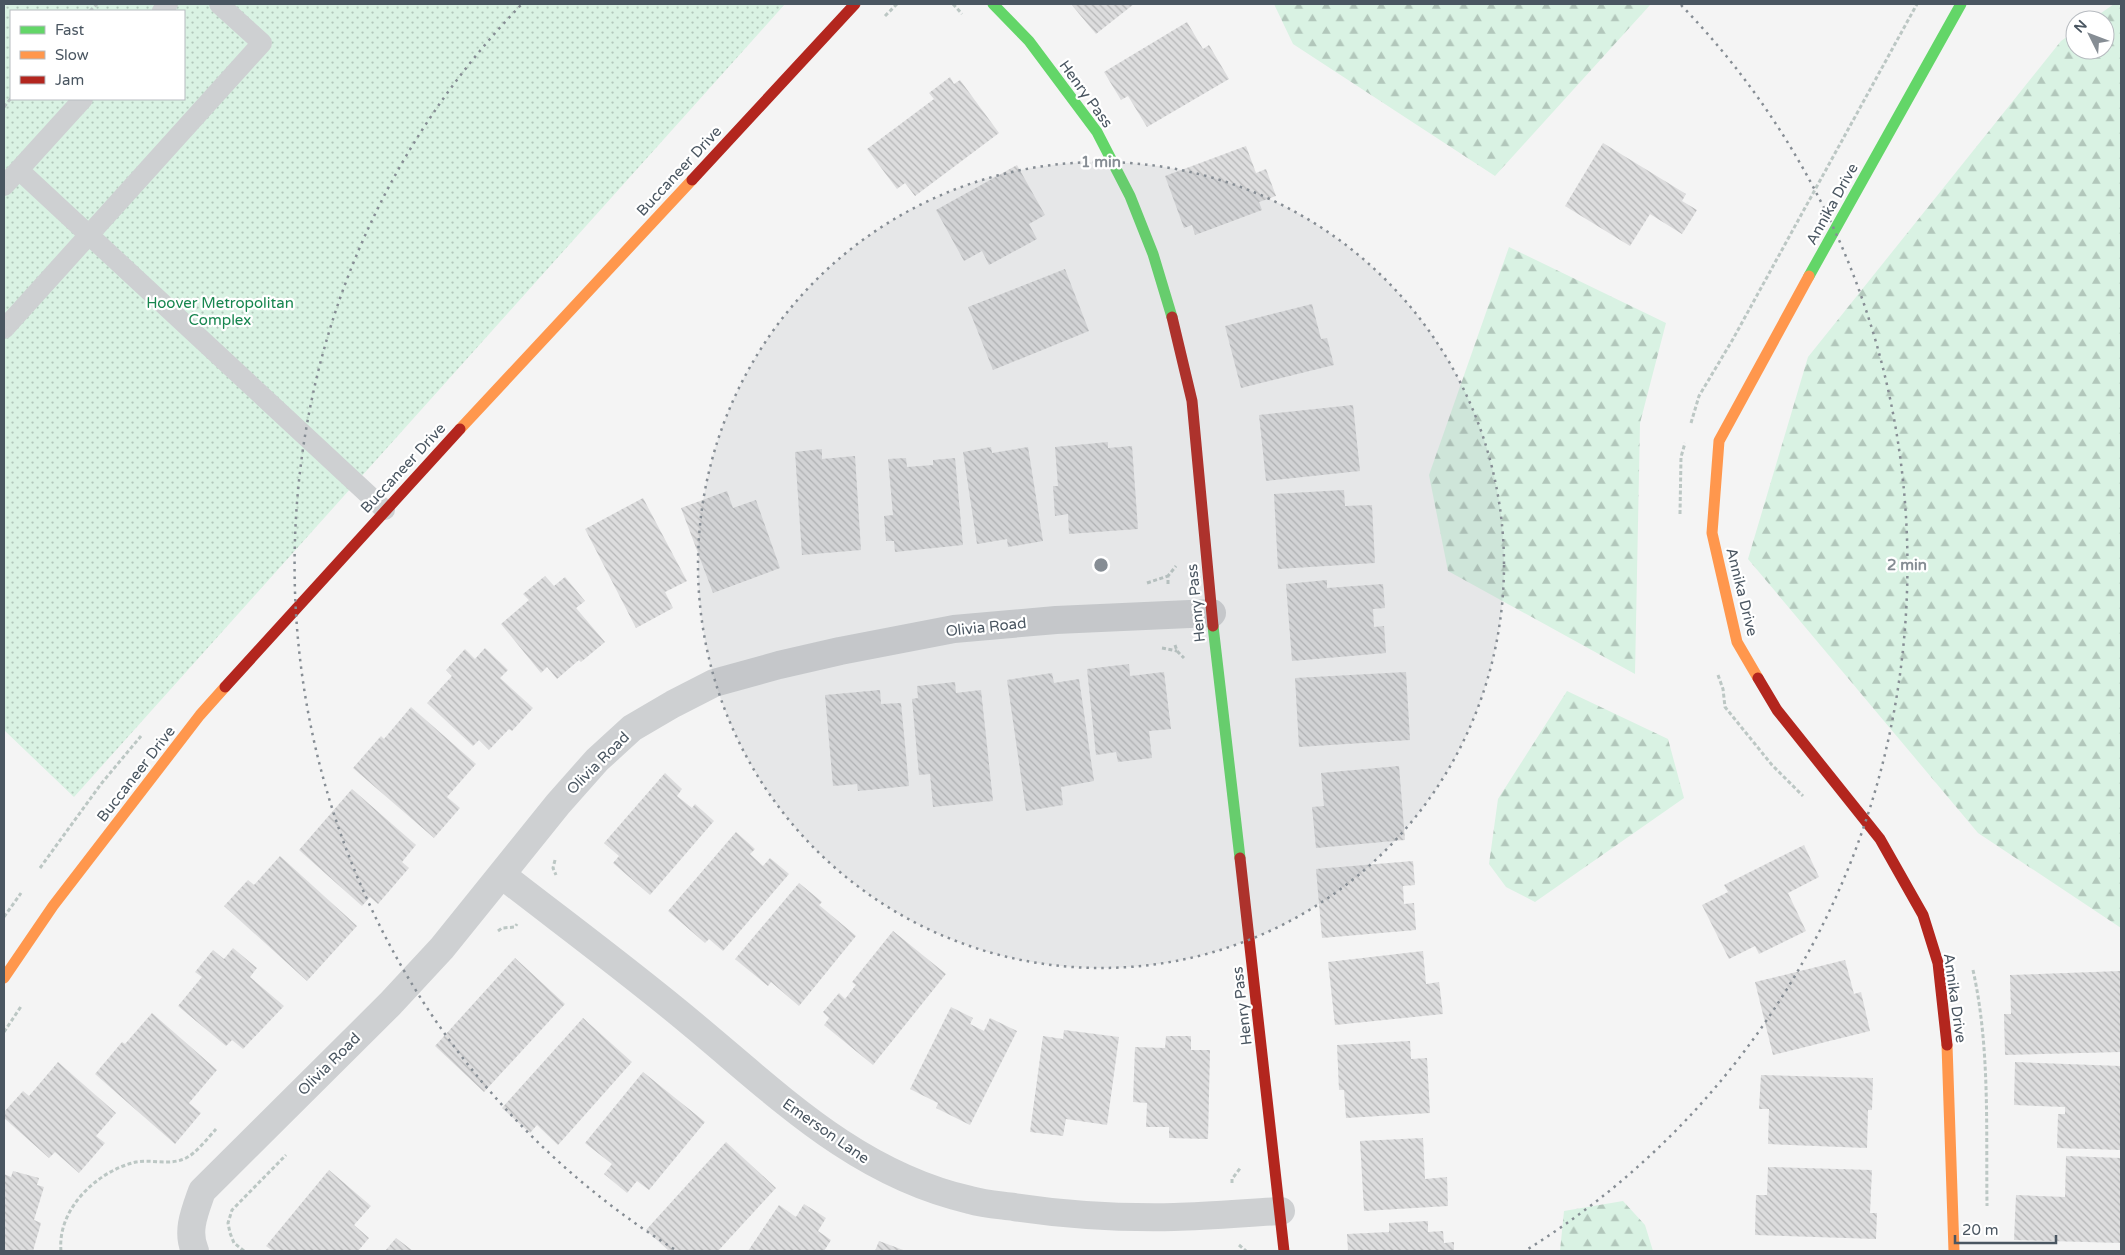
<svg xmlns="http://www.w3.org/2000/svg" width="2125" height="1255" font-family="'Varela Round',sans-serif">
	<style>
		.forest { fill: url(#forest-firs) }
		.park { fill: url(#park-dots); fill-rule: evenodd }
		.building { fill: url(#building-back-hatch) }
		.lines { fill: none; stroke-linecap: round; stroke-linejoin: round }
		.path { stroke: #bcc7c4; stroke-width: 3; stroke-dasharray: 4 2.5; stroke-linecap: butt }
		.lane { stroke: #ced0d2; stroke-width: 20 }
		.street { stroke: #ced0d2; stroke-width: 28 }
		.fast { stroke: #63d668; stroke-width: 11 }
		.slow { stroke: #ff974d; stroke-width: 11 }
		.jam { stroke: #b3261e; stroke-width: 11 }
		.ring { fill: none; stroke: #868d94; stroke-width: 2.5; stroke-dasharray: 2.5 5 }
		.labels { text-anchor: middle; stroke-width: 4.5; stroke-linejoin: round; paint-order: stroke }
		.street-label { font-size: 15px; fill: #4a5661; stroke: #fff }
		.park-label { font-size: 15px; fill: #17864f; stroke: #fff }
		.centre { fill: #868d94; stroke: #fff; stroke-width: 2.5 }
		.ring-label { font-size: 15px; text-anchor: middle; font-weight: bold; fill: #868d94; stroke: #fff; stroke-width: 4.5; stroke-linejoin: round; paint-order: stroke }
	</style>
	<defs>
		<pattern id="forest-firs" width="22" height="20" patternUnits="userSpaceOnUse" patternTransform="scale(1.25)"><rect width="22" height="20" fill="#d9f2e3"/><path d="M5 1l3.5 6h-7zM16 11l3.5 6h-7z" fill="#b2c7bb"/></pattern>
		<pattern id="park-dots" width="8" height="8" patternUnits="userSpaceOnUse" patternTransform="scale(1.25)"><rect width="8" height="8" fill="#d9f2e3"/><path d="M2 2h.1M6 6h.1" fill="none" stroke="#b2c7bb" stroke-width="1.8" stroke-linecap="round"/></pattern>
		<pattern id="building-back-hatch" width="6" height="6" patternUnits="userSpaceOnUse" patternTransform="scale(1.25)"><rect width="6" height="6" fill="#ddddde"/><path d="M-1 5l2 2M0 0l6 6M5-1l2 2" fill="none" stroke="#b5b6b7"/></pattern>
	</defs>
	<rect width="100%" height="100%" fill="#f4f4f4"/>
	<path class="forest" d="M 1274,4 L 1651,4 L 1495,176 L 1293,44 Z
		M 2114,4 L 2121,4 L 2121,928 L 1978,833 L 1748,559 L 1808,357 L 2061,41 L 2075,31 L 2075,50 L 2105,50 L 2105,20 L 2091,20 Z
		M 1509,247 L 1666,323 L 1640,423 L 1635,674 L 1448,571 L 1429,475 Z
		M 1567,691 L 1668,739 L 1684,798 L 1535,902 L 1506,887 L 1489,864 L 1498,799 Z
		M 1623,1201 L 1645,1225 L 1653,1251 L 1560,1251 L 1564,1211 Z"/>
	<path class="park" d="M 4,4 L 785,4 L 74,797 L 4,730 ZM 11,11 L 184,11 L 184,99 L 11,99 Z"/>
	<path class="building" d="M 1071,4 L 1134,4 L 1096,34 Z
		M 1187,22 L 1203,49 L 1209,45 L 1229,79 L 1147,127 L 1128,96 L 1121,100 L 1104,72 Z
		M 950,77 L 954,84 L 960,80 L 999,133 L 915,196 L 905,183 L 897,189 L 867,149 L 934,99 L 929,93 Z
		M 1603,143 L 1686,194 L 1682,201 L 1697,210 L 1682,234 L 1650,214 L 1630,246 L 1565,206 Z
		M 1246,146 L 1256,173 L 1266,169 L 1276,196 L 1259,202 L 1262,210 L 1195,235 L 1192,225 L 1184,228 L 1165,176 Z
		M 1017,165 L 1045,215 L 1029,224 L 1037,239 L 989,265 L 982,251 L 964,261 L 936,210 Z
		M 1065,269 L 1089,331 L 993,370 L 968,307 Z
		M 1312,304 L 1321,339 L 1327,338 L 1334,365 L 1241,388 L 1225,326 Z
		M 1353,405 L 1360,471 L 1266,481 L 1259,415 Z
		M 1108,442 L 1108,448 L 1132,446 L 1138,529 L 1069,534 L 1068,514 L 1055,516 L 1053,486 L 1058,486 L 1055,447 Z
		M 991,447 L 992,453 L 1028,447 L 1043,541 L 1008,547 L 1007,539 L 977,544 L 963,452 Z
		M 822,449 L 822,459 L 855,456 L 861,550 L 802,555 L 795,452 Z
		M 906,458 L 907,467 L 933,465 L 933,460 L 955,458 L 963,545 L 895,552 L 894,541 L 886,541 L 884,516 L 893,515 L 888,459 Z
		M 1344,490 L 1345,506 L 1372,505 L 1375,563 L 1278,569 L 1274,494 Z
		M 727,491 L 733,508 L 756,500 L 780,568 L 713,593 L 681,508 Z
		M 643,498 L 687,581 L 665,592 L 673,608 L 636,628 L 585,529 Z
		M 545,576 L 554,586 L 565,577 L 585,601 L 576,608 L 605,642 L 581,662 L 579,660 L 557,679 L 547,667 L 541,673 L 501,624 L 529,600 L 523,594 Z
		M 1327,580 L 1327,588 L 1383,584 L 1385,608 L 1373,609 L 1374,627 L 1384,626 L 1386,653 L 1292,661 L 1286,584 Z
		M 485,648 L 508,670 L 500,678 L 533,708 L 512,731 L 509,729 L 489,750 L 479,740 L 473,746 L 427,703 L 452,676 L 446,670 L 465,649 L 475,659 Z
		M 1129,664 L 1130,676 L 1164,672 L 1171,729 L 1149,731 L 1152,758 L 1118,762 L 1116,752 L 1096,755 L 1087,669 Z
		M 1406,672 L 1410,740 L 1299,747 L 1295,678 Z
		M 1052,673 L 1054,683 L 1079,679 L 1094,781 L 1061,787 L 1063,805 L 1026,811 L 1007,680 Z
		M 955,682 L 956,693 L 981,690 L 993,801 L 933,807 L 930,774 L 919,775 L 912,699 L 918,698 L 917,686 Z
		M 880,690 L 881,704 L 901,703 L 909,786 L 858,791 L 857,784 L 833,786 L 825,695 Z
		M 411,707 L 476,764 L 447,797 L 460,808 L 434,838 L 353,768 L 381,736 L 384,739 Z
		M 1399,766 L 1405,840 L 1316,848 L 1312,807 L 1324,806 L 1321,773 Z
		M 665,773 L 682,789 L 677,796 L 692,808 L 695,804 L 714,821 L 650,895 L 613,863 L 619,856 L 604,843 Z
		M 352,789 L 416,845 L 402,862 L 409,868 L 378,904 L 370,897 L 362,906 L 299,850 Z
		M 736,832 L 755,849 L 750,854 L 763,866 L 770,858 L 789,874 L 723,951 L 709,939 L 705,943 L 668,911 Z
		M 1804,845 L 1819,877 L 1788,893 L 1806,931 L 1759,954 L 1755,946 L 1729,959 L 1702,905 L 1728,892 L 1724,885 Z
		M 280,856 L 357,926 L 307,981 L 224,906 L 248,880 L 254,885 Z
		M 1413,861 L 1415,885 L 1403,886 L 1404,904 L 1414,903 L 1416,930 L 1322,938 L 1316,869 Z
		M 799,883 L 822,902 L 819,905 L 856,936 L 799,1006 L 771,982 L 768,986 L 735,959 Z
		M 893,931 L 946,974 L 873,1065 L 824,1025 L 829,1018 L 823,1012 L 839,993 L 845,999 L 856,985 L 852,982 Z
		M 233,948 L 257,968 L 250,977 L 284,1006 L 243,1049 L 232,1040 L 226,1046 L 178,1006 L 202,977 L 195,972 L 213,950 L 224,959 Z
		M 1423,951 L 1426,984 L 1439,982 L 1443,1014 L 1335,1025 L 1328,962 Z
		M 515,958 L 565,1004 L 484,1092 L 435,1046 Z
		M 1845,960 L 1854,994 L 1861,992 L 1870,1031 L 1773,1055 L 1755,982 Z
		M 2121,971 L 2121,1052 L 2005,1055 L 2004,1014 L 2011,1014 L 2010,975 Z
		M 951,1007 L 973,1018 L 970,1024 L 984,1031 L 990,1018 L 1017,1031 L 970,1125 L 936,1108 L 938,1103 L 910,1089 Z
		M 152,1013 L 217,1070 L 189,1103 L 201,1113 L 175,1144 L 95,1074 L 122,1042 L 125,1044 Z
		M 583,1018 L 632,1062 L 558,1145 L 537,1125 L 530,1133 L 502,1108 Z
		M 1064,1030 L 1119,1037 L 1107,1125 L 1066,1119 L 1063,1136 L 1030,1132 L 1043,1036 L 1063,1039 Z
		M 1166,1036 L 1191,1036 L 1191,1050 L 1210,1050 L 1208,1139 L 1169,1138 L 1169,1127 L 1146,1127 L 1147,1103 L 1133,1102 L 1135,1047 L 1165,1048 Z
		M 1410,1041 L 1411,1059 L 1427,1058 L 1430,1113 L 1346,1118 L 1344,1090 L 1339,1090 L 1337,1045 Z
		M 58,1062 L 116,1113 L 96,1136 L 105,1143 L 79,1173 L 55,1152 L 49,1158 L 4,1118 L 4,1112 L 23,1091 L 29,1096 Z
		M 2015,1062 L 2121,1066 L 2121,1150 L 2057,1148 L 2058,1114 L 2065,1114 L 2065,1107 L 2014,1105 Z
		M 643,1072 L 705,1122 L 649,1190 L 637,1181 L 627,1193 L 604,1174 L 612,1164 L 585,1143 Z
		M 1761,1075 L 1873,1078 L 1872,1110 L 1868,1110 L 1867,1148 L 1768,1144 L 1769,1109 L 1759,1109 Z
		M 1423,1138 L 1425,1179 L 1447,1177 L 1448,1206 L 1364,1211 L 1360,1141 Z
		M 726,1142 L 776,1188 L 718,1251 L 669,1251 L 646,1230 Z
		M 2066,1156 L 2121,1158 L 2121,1243 L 2014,1240 L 2016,1195 L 2065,1197 Z
		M 1768,1167 L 1872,1170 L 1870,1213 L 1877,1213 L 1876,1239 L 1755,1235 L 1756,1195 L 1767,1195 Z
		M 329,1170 L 371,1206 L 354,1225 L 369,1238 L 358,1251 L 273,1251 L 266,1246 Z
		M 13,1171 L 39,1178 L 37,1185 L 44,1187 L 34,1220 L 41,1223 L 33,1251 L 4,1251 L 4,1174 L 11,1177 Z
		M 804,1204 L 826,1218 L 818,1231 L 831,1240 L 824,1251 L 748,1251 L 779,1205 L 796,1217 Z
		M 1428,1221 L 1428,1232 L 1443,1231 L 1444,1243 L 1454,1242 L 1454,1251 L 1348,1251 L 1347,1234 L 1389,1232 L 1389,1223 Z
		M 396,1238 L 413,1251 L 385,1251 Z
		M 879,1241 L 906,1251 L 875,1251 Z"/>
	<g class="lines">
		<path class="path" d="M 953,4 L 962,14
			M 90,11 L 97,4
			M 885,16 L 897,4
			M 4,107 L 11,98
			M 1691,423 L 1699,396 L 1733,339 L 1917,4
			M 1680,514 L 1681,457 L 1685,443
			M 1147,583 L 1168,576
			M 1168,584 L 1168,576 L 1176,566
			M 1175,645 L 1177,651 L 1184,658
			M 1162,648 L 1177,651
			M 1718,675 L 1723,689 L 1725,707 L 1772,765 L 1803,796
			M 555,860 L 553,868 L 556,875
			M 40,868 L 101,784 L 141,736
			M 4,917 L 21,893
			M 498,931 L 502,928 L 515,927 L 517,924
			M 1973,970 C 1990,1047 1986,1127 1987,1206
			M 4,1032 L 22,1005
			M 1232,1183 L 1232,1179 L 1241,1167
			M 1239,1245 L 1246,1251
			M 61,1251 C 57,1209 97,1171 136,1162 C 152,1159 170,1166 186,1158 C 195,1154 209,1137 216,1129
			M 244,1251 L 234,1243 L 230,1233 L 228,1223 L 232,1210 L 286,1155"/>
		<path class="lane" d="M 162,11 L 168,4
			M 19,170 L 385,510
			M 4,186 L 83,99
			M 4,329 L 262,43 L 219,4"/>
		<path class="street" d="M 502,875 C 565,924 630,972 691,1023 C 778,1095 856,1174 970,1200 C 984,1204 999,1205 1014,1207 C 1067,1215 1121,1218 1174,1217 C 1209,1216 1245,1213 1281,1211
			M 195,1251 C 186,1231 195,1211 202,1191 L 390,1004 L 442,948 L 558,804 L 597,760 L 632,728 L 673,704 L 714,683 L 779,665 L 840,651 L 954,629 L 1056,620 L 1212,613"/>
		<path class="fast" d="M 993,4 L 1029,41 L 1097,132 L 1130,196 L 1153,254 L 1172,317
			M 1809,276 L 1961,4
			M 1213,626 L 1240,858"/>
		<path class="slow" d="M 460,429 L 692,180
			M 1758,678 L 1737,642 L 1712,533 L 1719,441 L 1809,276
			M 4,978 L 53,906 L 200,715 L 225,687
			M 1947,1045 L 1954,1251"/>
		<path class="jam" d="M 692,180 L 855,4
			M 1172,317 L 1192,401 L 1213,626
			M 1758,678 L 1777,710 L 1880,839 L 1923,915 L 1938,963 L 1947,1045
			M 225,687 L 460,429
			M 1240,858 L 1284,1251"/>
	</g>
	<circle cx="1101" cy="565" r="403" fill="#868d94" fill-opacity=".12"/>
	<g class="ring">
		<circle cx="1101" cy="565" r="403"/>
		<path d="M674 1249A806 806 0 0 1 521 5M1681 5A806 806 0 0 1 1528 1249"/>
	</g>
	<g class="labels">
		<g class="street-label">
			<text transform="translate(1086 94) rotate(54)" y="5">Henry Pass</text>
			<text transform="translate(679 171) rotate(-47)" y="5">Buccaneer Drive</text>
			<text transform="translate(1832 204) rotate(-61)" y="5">Annika Drive</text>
			<text transform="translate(403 468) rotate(-47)" y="5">Buccaneer Drive</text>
			<text transform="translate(1742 592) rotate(76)" y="5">Annika Drive</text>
			<text transform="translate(1196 603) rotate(-96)" y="5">Henry Pass</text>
			<text transform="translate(986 627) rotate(-6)" y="5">Olivia Road</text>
			<text transform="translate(598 763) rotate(-45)" y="5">Olivia Road</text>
			<text transform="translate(136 774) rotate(-52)" y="5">Buccaneer Drive</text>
			<text transform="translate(1955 998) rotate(82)" y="5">Annika Drive</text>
			<text transform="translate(1242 1006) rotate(-97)" y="5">Henry Pass</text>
			<text transform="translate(329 1064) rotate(-45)" y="5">Olivia Road</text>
			<text transform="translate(826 1131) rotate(35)" y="5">Emerson Lane</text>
		</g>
		<g class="park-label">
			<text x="220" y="308">Hoover Metropolitan<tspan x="220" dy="17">Complex</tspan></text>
		</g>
	</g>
	<circle cx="1101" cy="565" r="8" class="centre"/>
	<g class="ring-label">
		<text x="1101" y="167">1 min</text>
		<text x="1907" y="570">2 min</text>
	</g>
	<rect width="2125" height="1255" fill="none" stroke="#4a5661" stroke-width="10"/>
	<rect x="10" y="10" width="175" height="90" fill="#ffffff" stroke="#b7bbc0"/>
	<rect x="20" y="26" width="25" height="8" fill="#63d668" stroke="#b7bbc0"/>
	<text x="55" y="35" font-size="15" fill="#4a5661">Fast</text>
	<rect x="20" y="51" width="25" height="8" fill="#ff974d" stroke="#b7bbc0"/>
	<text x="55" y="60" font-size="15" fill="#4a5661">Slow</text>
	<rect x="20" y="76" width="25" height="8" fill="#b3261e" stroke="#b7bbc0"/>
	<text x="55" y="85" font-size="15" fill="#4a5661">Jam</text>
	<g transform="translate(2090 35) rotate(312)"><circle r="24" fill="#ffffff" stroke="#b7bbc0"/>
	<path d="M0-4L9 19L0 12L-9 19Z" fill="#868d94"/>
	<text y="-8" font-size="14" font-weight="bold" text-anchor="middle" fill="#4a5661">N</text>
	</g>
	<path d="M1955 1235v8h101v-8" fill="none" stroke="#4a5661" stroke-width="2.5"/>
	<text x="1962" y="1235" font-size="15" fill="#4a5661" stroke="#ffffff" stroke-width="4" paint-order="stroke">20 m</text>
</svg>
